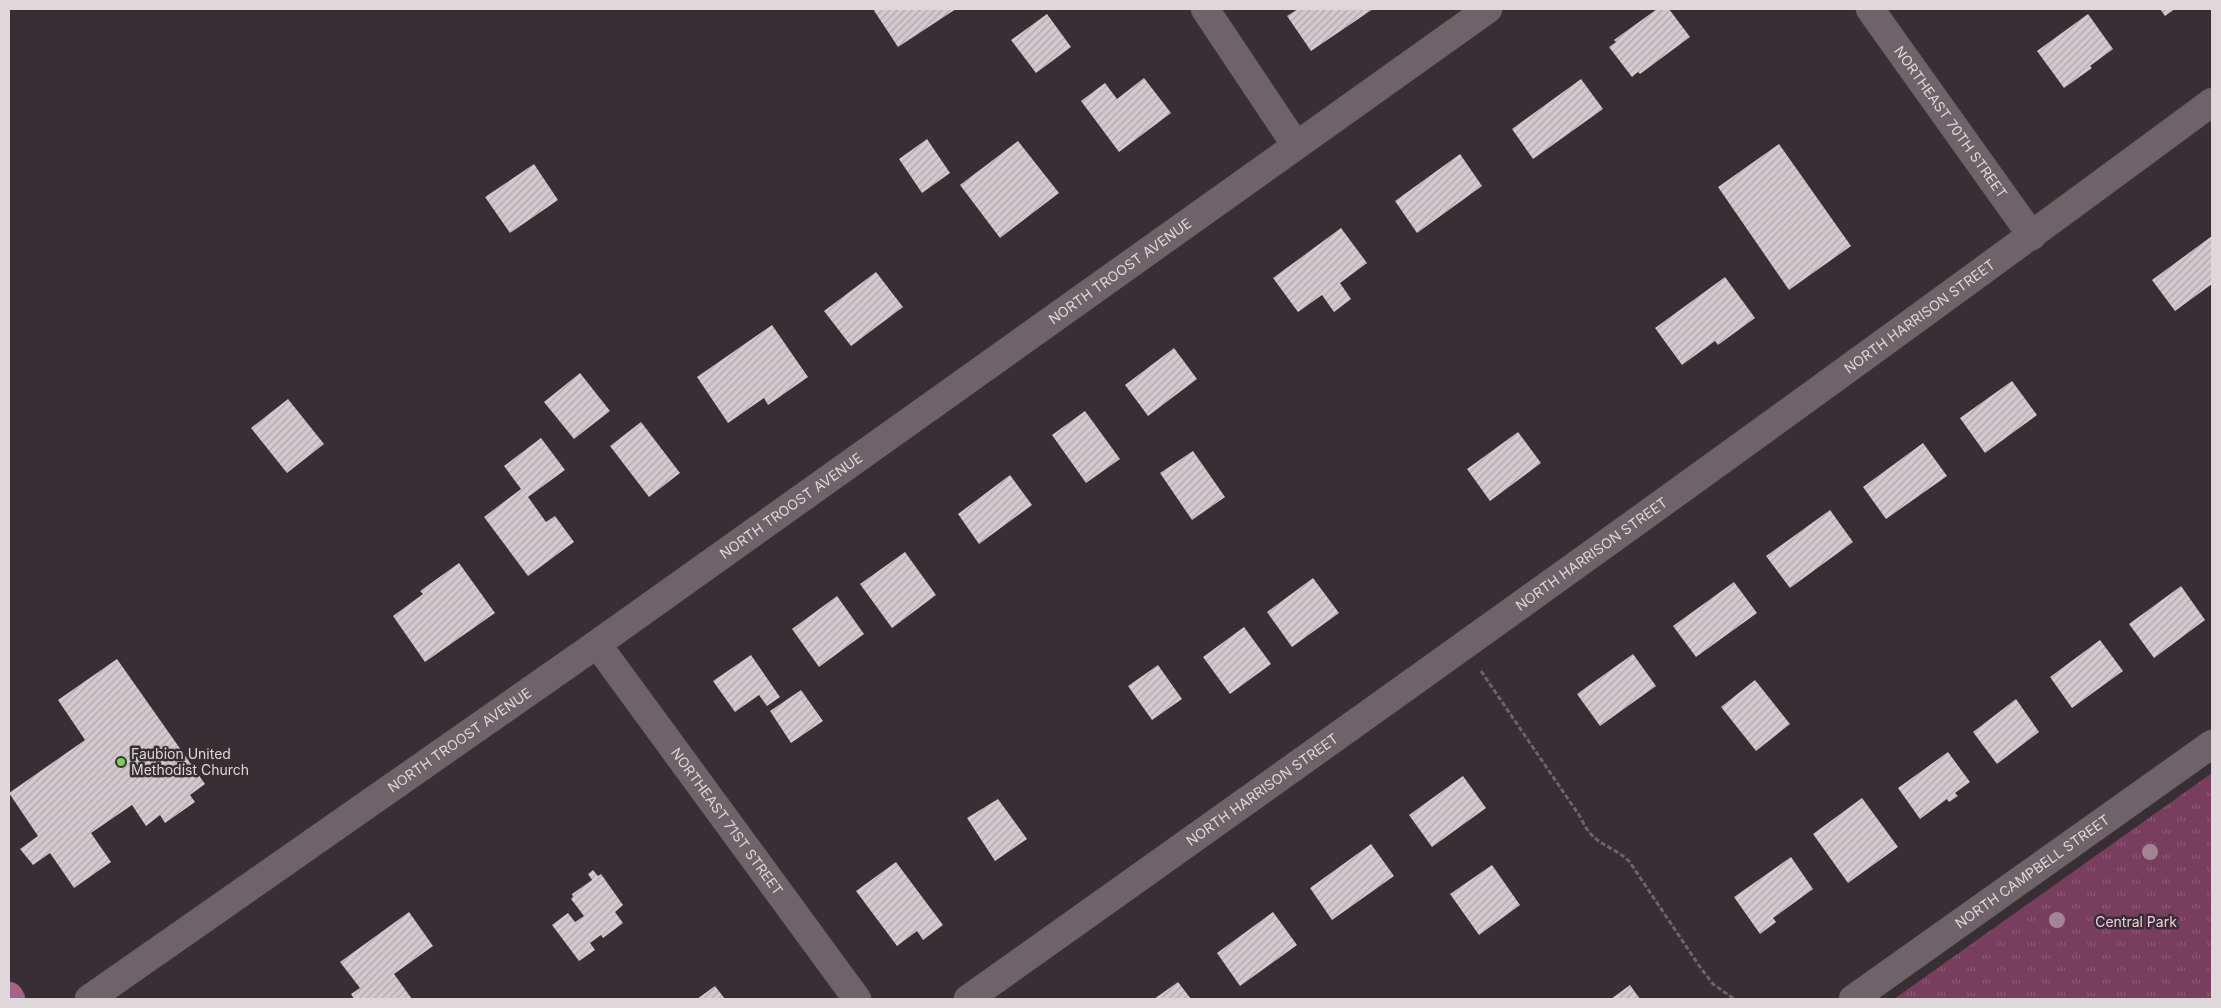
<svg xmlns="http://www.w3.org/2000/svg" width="2221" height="1008" font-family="Inter,sans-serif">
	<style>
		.park { fill: url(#park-tufts) }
		.building { fill: url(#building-hatch) }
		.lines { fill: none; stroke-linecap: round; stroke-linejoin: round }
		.minor-casing { stroke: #544d51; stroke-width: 29 }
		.major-casing { stroke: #544d51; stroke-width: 29 }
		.path { stroke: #6c6468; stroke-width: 3; stroke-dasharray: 5 2.5; stroke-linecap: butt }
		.minor { stroke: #6d6368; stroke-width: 28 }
		.major { stroke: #a36487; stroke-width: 28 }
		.tree { fill: #a18593 }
		.poi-dot { fill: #7ad156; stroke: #372f33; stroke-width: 2 }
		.labels { text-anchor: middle; stroke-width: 5; stroke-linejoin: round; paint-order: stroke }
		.street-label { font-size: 14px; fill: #ded8db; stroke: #372f33 }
		.poi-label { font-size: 14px; fill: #ded8db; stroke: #372f33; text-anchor: start }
		.park-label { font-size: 14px; fill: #f7cbe1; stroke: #372f33 }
	</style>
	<defs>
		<pattern id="park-tufts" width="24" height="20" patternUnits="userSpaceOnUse" patternTransform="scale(1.25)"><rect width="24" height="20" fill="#793d5e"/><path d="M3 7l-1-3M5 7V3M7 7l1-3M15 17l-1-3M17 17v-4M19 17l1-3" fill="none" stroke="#8c5874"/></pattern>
		<pattern id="building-hatch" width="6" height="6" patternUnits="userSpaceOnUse" patternTransform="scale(1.25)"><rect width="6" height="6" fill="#d3c9ce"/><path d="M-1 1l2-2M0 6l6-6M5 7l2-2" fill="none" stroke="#afa7ab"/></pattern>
	</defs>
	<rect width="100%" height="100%" fill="#372f33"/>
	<path class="park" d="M 2212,773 L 2212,999 L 1894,999 Z"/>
	<path class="building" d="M 873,9 L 956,9 L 898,47 Z
		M 1298,9 L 1373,9 L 1311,51 L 1287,16 Z
		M 1657,9 L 1669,9 L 1690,37 L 1640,74 L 1638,72 L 1632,77 L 1609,47 L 1616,42 L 1614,40 Z
		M 2160,9 L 2175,9 L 2165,16 Z
		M 1047,14 L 1071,47 L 1036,73 L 1011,40 Z
		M 2088,14 L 2113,49 L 2090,66 L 2092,68 L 2064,88 L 2037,51 Z
		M 1144,78 L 1171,113 L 1119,152 L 1081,101 L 1105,83 L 1117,99 Z
		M 1581,79 L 1603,109 L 1533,159 L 1512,129 Z
		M 927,139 L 950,173 L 922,193 L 899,159 Z
		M 1018,141 L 1059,193 L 1000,238 L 960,185 Z
		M 1779,144 L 1851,246 L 1789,290 L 1718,187 Z
		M 1460,154 L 1482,186 L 1417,233 L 1395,201 Z
		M 534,164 L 558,200 L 510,233 L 485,197 Z
		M 1341,228 L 1367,263 L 1340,283 L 1351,299 L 1334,312 L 1322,295 L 1298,312 L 1273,278 Z
		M 2212,236 L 2212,284 L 2175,311 L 2152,280 Z
		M 876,272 L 903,307 L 851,346 L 824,311 Z
		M 1725,277 L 1755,318 L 1718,345 L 1715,341 L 1682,365 L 1655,328 Z
		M 772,325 L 808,377 L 768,405 L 764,398 L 728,423 L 697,377 Z
		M 1174,348 L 1197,379 L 1148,416 L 1125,385 Z
		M 580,373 L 610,411 L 574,439 L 544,402 Z
		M 2012,381 L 2037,415 L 1985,453 L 1960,418 Z
		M 288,399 L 324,444 L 287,473 L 251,428 Z
		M 1085,411 L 1120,459 L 1086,483 L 1052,435 Z
		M 641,422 L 680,473 L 649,497 L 610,446 Z
		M 1518,432 L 1541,463 L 1490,501 L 1467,469 Z
		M 541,438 L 565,470 L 528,497 L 546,522 L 555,516 L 574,542 L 528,576 L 484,517 L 521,489 L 504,466 Z
		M 1923,443 L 1947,476 L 1886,519 L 1863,487 Z
		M 1193,451 L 1225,497 L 1192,520 L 1160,473 Z
		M 1010,475 L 1032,505 L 979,544 L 958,514 Z
		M 1830,510 L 1853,542 L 1790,588 L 1766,556 Z
		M 905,552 L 936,595 L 892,628 L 860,584 Z
		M 459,563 L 495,613 L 425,662 L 393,616 L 423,594 L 420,591 Z
		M 1313,578 L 1339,613 L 1292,647 L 1267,612 Z
		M 1734,582 L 1757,613 L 1696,657 L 1673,626 Z
		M 2181,586 L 2205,620 L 2154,658 L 2129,624 Z
		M 837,596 L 864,634 L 819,667 L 792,629 Z
		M 1244,627 L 1271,664 L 1230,694 L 1203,657 Z
		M 2100,640 L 2123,671 L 2072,708 L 2050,677 Z
		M 1633,654 L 1656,686 L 1600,726 L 1577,694 Z
		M 751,655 L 780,697 L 767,706 L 759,695 L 735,712 L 713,681 Z
		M 117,659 L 205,784 L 190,795 L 195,802 L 165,823 L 160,815 L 146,826 L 132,805 L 91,833 L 111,862 L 74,888 L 50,853 L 33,865 L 20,849 L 38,836 L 9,793 L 85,740 L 58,700 Z
		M 1158,665 L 1182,699 L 1152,720 L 1128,686 Z
		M 1755,680 L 1790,724 L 1756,751 L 1721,707 Z
		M 801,690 L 823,721 L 791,743 L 770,711 Z
		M 2016,699 L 2039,732 L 1997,764 L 1973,732 Z
		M 1948,752 L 1970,782 L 1955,793 L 1958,796 L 1949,802 L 1947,799 L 1920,819 L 1898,788 Z
		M 1463,776 L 1486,808 L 1432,847 L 1409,815 Z
		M 1862,798 L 1898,847 L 1848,883 L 1813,834 Z
		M 998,799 L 1027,839 L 995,861 L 967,818 Z
		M 1371,844 L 1394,876 L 1332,920 L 1310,888 Z
		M 1791,857 L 1813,889 L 1773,918 L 1776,922 L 1760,934 L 1734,897 Z
		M 896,862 L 943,925 L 923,940 L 917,931 L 897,946 L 856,891 Z
		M 1492,865 L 1520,905 L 1479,935 L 1450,894 Z
		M 593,870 L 598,876 L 601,874 L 623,905 L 615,912 L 623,923 L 603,938 L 601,935 L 590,943 L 595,950 L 579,961 L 552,925 L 568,913 L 575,922 L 584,916 L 571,899 L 573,897 L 572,894 L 592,880 L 588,874 Z
		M 409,912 L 433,946 L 394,974 L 412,999 L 354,999 L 351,994 L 360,988 L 340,962 Z
		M 1273,912 L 1297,945 L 1240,986 L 1217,953 Z
		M 1178,982 L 1191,999 L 1154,999 Z
		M 1630,985 L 1640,999 L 1611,999 Z
		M 715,986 L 725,999 L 697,999 Z"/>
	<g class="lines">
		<g class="minor-casing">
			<g id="minor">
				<path d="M 1205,9 L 1295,144"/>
				<path id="s1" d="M 1870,9 L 2032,236"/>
				<path id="s2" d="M 597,644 L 857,999"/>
				<path id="s3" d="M 89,999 L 597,644 L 1488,9"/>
				<path id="s4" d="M 968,999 C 1385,703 1801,406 2212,102"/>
				<path id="s5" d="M 1853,999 L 2212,744"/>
			</g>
		</g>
		<g class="major-casing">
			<path id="major" d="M 9,996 L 11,999"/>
		</g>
		<path class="path" d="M 1481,671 L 1581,818 C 1593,846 1609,843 1629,861 L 1700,967 L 1713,984 L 1734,999"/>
		<use href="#minor" class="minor"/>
		<use href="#major" class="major"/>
	</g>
	<g class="tree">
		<circle cx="2150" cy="852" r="8"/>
		<circle cx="2057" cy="920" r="8"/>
	</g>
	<circle class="poi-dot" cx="121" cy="762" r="5"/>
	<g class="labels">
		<g class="street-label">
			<text dy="5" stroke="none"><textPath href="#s1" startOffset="139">NORTHEAST 70TH STREET</textPath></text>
			<text dy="5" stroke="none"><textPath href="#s3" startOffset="1262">NORTH TROOST AVENUE</textPath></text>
			<text dy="5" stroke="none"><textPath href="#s4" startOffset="1171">NORTH HARRISON STREET</textPath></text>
			<text dy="5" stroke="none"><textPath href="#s3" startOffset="858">NORTH TROOST AVENUE</textPath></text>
			<text dy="5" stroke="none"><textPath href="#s4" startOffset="766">NORTH HARRISON STREET</textPath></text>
			<text dy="5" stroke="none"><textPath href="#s3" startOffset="452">NORTH TROOST AVENUE</textPath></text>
			<text dy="5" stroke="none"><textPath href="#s4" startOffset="361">NORTH HARRISON STREET</textPath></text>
			<text dy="5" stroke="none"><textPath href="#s2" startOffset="220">NORTHEAST 71ST STREET</textPath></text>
			<text dy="5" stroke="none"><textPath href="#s5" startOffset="220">NORTH CAMPBELL STREET</textPath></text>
		</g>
		<g class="poi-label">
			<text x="131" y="759">Faubion United<tspan x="131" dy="16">Methodist Church</tspan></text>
		</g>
		<g class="park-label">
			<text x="2136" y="927">Central Park</text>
		</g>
	</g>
	<rect width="2221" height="1008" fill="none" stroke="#ded8db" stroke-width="20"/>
</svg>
